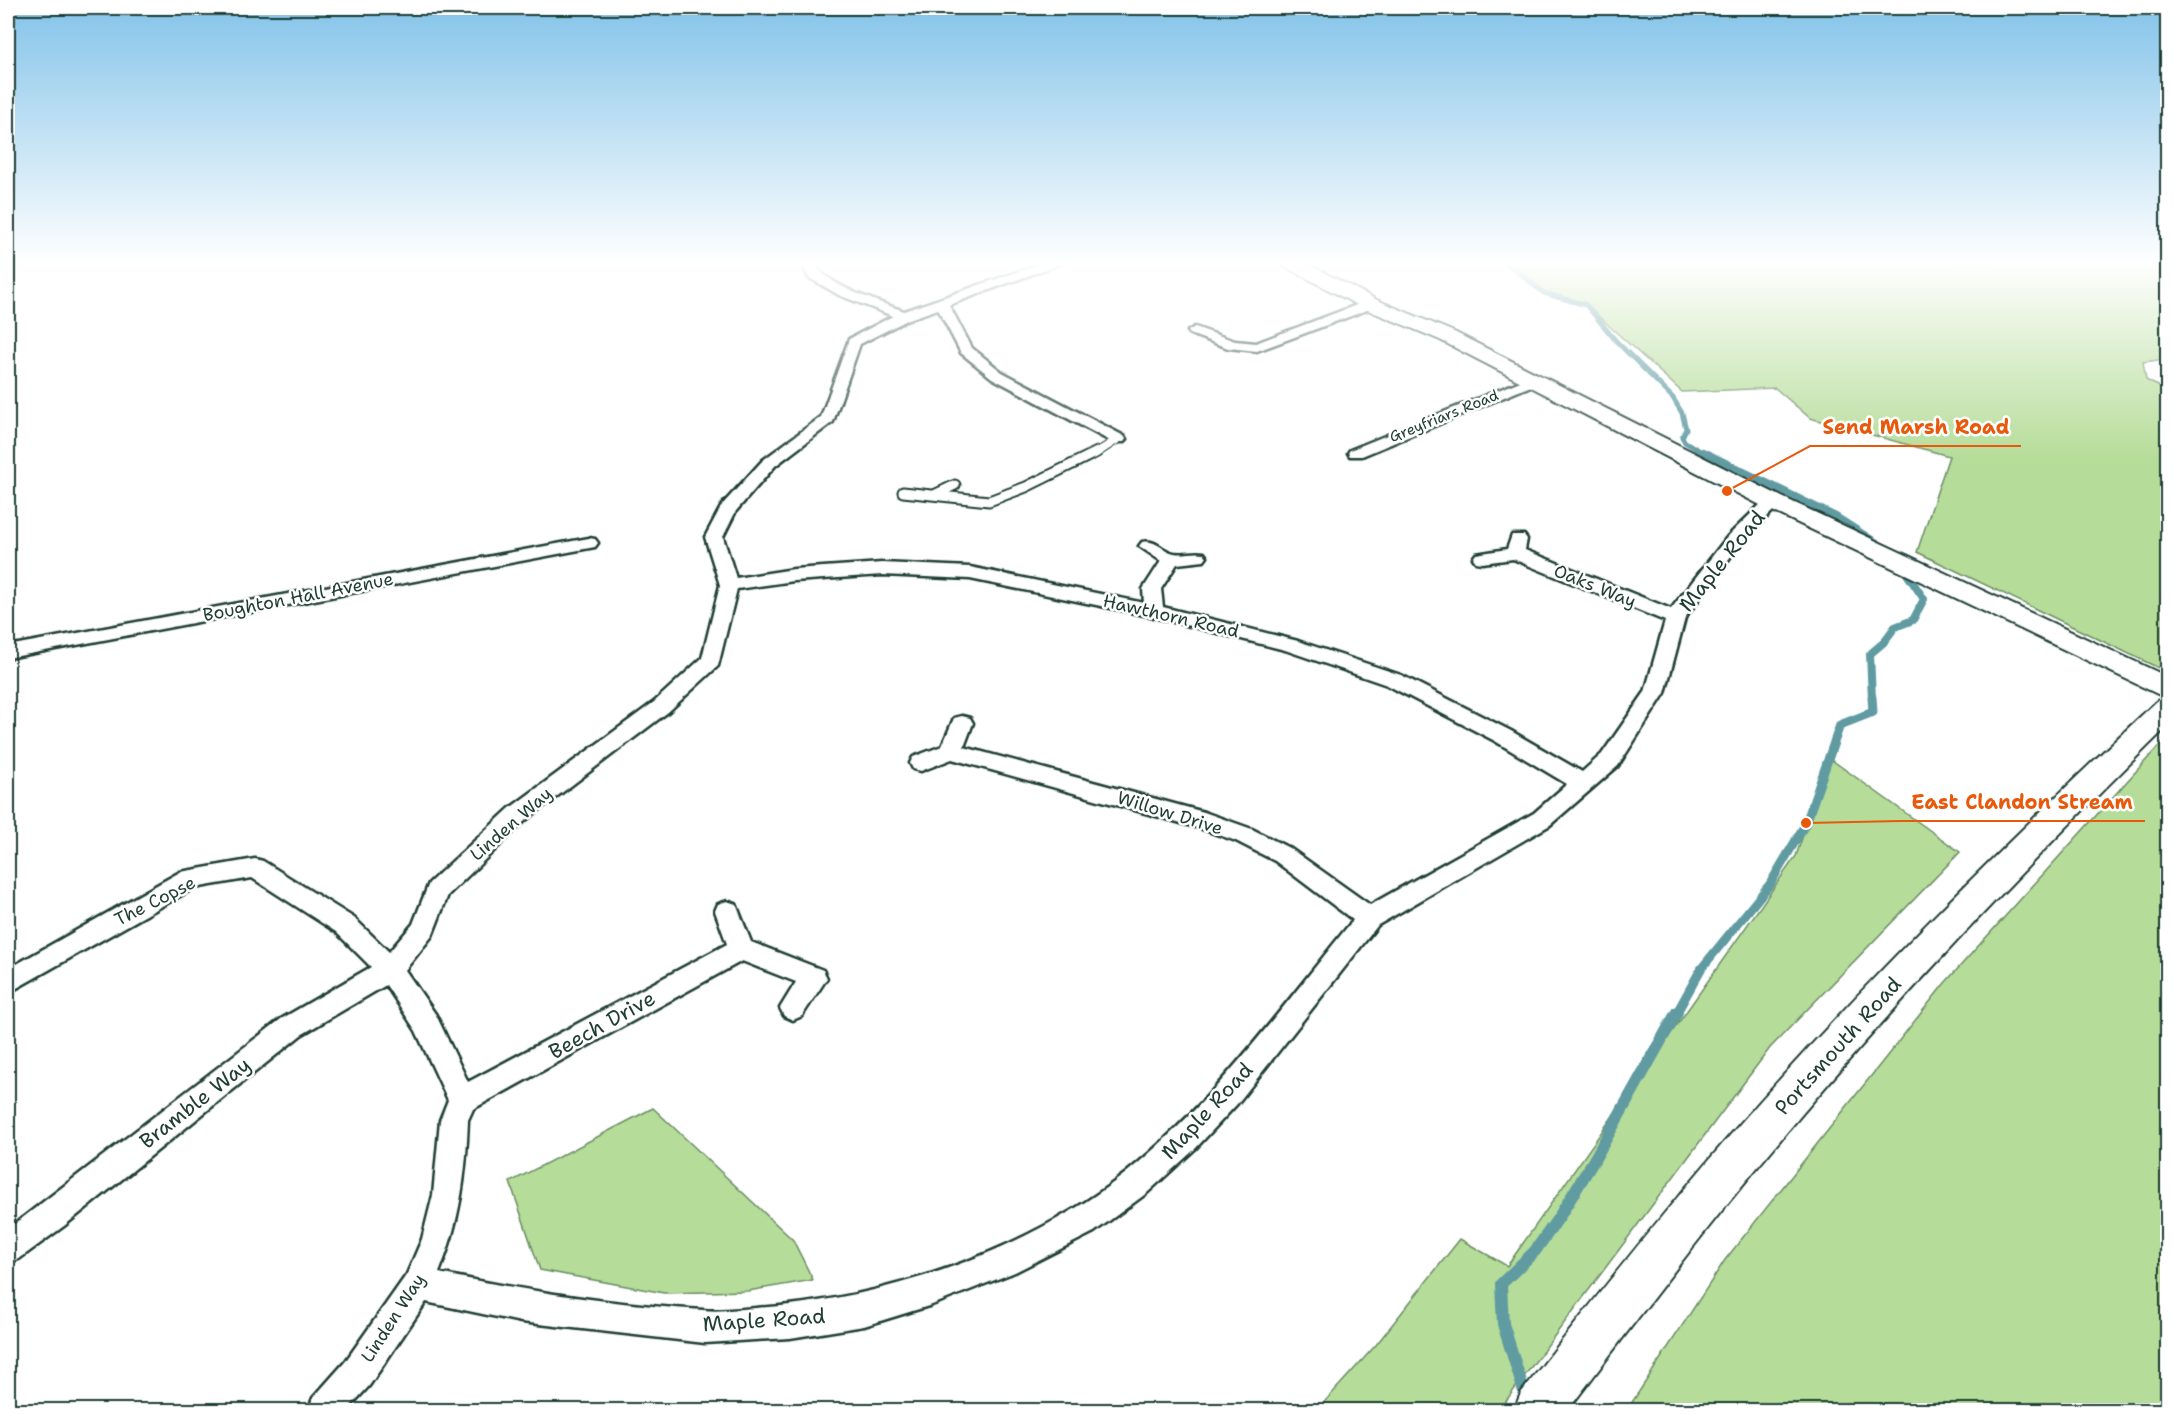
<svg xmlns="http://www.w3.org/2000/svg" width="2175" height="1418" font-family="'Shantell Sans',sans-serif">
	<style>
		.green { fill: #b5dc98; stroke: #6a8c66; stroke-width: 1.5 }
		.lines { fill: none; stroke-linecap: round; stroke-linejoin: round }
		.stream-far3 { stroke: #609ba2; stroke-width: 5 }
		.stream-far2 { stroke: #609ba2; stroke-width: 8 }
		.stream-far1 { stroke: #609ba2; stroke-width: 9 }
		.stream { stroke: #609ba2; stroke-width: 12 }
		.lane-far1-casing { stroke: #1f3d34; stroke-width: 10 }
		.lane-casing { stroke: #1f3d34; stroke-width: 13 }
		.street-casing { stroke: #1f3d34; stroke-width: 5 }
		.secondary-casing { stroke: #1f3d34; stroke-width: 4 }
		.lane-far1 { stroke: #fff; stroke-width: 8 }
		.lane { stroke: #fff; stroke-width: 9 }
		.street { fill: #fff; fill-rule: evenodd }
		.secondary { fill: #fff; fill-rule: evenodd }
		.labels { text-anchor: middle; stroke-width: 5; stroke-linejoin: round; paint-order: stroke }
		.far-street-label { font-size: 15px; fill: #1f3d34; stroke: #fff }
		.street-label { font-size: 18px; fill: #1f3d34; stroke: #fff }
		.near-street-label { font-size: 21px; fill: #1f3d34; stroke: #fff }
		.leader { fill: none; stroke: #e8590c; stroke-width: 2 }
		.callout-dot { fill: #e8590c; stroke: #fff; stroke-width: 2 }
		.callout-label { font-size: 20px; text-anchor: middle; font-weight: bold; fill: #e8590c; stroke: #fff; stroke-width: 5; stroke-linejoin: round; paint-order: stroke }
	</style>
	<rect width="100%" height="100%" fill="#fff"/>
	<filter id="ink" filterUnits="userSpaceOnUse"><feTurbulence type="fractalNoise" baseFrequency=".0167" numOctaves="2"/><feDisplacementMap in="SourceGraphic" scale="12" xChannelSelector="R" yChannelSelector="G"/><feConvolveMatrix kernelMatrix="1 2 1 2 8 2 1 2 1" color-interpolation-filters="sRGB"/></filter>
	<g filter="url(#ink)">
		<path class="green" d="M 1511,262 L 2167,262 L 2167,281 L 2159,299 L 2167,303 L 2167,359 L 2143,362 L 2146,380 L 2167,391 L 2167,672 L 1917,552 L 1949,456 L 1810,418 L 1775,388 L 1682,392 L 1586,305 L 1544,293 Z
			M 2167,737 L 2167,1410 L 1627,1410 L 1725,1260 L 1944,984 Z
			M 1829,758 L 1960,852 L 1770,1048 L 1499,1410 L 1317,1410 L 1376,1345 L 1460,1239 L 1507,1266 L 1796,856 Z
			M 653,1108 L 793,1240 L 813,1280 L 748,1291 L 664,1293 L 540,1270 L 510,1182 Z"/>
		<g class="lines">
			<path class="stream-far3" d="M 1505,262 L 1544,293 L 1586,305 L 1617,342 L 1673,398 L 1682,413 L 1686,429 L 1682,437 L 1685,442 L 1705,454"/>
			<path class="stream-far2" d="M 1703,452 L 1836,517 L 1883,547
				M 1872,699 L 1870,654 L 1883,643 L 1895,627 L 1913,620 L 1924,599 L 1907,574 L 1907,566"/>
			<path class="stream-far1" d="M 1676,1014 L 1701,969 L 1770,884 L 1806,823 L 1840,725 L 1873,712 L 1872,697"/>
			<path class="stream" d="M 1527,1410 L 1526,1398 L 1503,1324 L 1501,1284 L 1535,1251 L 1559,1217 L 1594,1160 L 1677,1012"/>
			<g class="lane-far1-casing">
				<path id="lane-far1" d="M 1095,454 L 1118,439"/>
			</g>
			<g class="lane-casing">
				<path id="lane" d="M 903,492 L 989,501 L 1026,487 L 1097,452
					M 936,494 L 955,485"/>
			</g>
			<g class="street-casing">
				<path id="street" d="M 802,262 L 814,262 C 825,286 880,302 904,311 L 1046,262 L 1065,262 L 949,305 L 972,348 L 1002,372 L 1124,436 L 1126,439 L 1124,442 L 1112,442 L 992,378 L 961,353 L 938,309 L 909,319 L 860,344 L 833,422 L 775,466 L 736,511 L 723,537 L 736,578 L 794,569 L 882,563 L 970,567 L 1144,603 L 1143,589 L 1161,561 L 1139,546 L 1142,542 C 1156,539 1161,550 1174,553 C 1184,555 1194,551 1204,553 L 1207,557 L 1204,561 L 1177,564 L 1161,589 L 1163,607 L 1298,641 L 1401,675 L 1511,731 L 1582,772 L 1602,754 L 1645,692 L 1665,621 L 1513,559 L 1482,563 L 1476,562 L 1473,558 L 1476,554 L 1507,549 L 1512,535 L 1524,535 L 1527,539 L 1525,550 L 1671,609 L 1728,536 L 1767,498 L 1779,498 L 1782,502 L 1740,544 L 1685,618 L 1665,693 L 1618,766 L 1550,825 L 1378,925 L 1237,1104 L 1195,1149 L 1147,1193 L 1094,1232 L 1015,1272 L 932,1305 L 864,1326 L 790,1338 L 705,1343 L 521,1322 L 426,1302 L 369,1386 L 347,1410 L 308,1410 L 313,1398 L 345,1362 L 407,1274 L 422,1239 L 433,1195 L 440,1120 L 448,1100 L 416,1031 L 386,985 L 301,1035 L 64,1226 L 19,1259 L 8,1263 L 8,1229 L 281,1019 L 371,967 L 336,932 L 252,878 L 194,888 L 8,993 L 8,969 L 180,872 L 255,859 L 263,861 L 354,918 L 389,952 L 413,924 L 429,883 L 510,808 L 654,702 L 702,658 L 720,585 L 705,537 L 722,505 L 763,460 L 821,417 L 849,339 L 893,316 L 839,295 L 808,277 ZM 882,575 L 970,579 L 1154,617 L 1285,650 L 1387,685 L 1495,741 L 1567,784 L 1534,813 L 1370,905 L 1291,849 L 1252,829 L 1204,812 L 964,747 L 973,723 L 970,718 L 962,716 L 954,718 L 942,746 L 913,757 L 910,763 L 913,769 L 921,771 L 952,759 L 1199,828 L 1236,841 L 1275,861 L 1353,920 C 1282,1007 1214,1102 1126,1173 C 1026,1252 882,1300 756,1308 C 739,1309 720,1312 703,1310 C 615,1305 525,1291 439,1273 C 460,1221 466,1176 468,1120 L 473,1109 L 742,961 L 796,982 L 780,1008 L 784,1016 L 793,1020 L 802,1016 L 827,978 L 823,970 L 751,942 L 736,904 L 727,901 L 718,904 L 715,911 L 727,944 L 468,1082 L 436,1015 L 405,970 L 432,936 L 448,895 L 526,820 L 668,712 L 718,666 L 737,589 L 794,581 Z
					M 1370,300 L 1377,304 L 1375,307 L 1257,351 L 1228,348 L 1190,334 L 1188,331 L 1195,327 L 1235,341 L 1256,343 Z
					M 1533,376 L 1538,377 L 1540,380 L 1538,383 L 1362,456 L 1350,456 L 1348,453 L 1350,450 Z
					M 589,538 L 595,539 L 598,543 L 595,547 L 8,658 L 8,646 Z"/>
			</g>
			<g class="secondary-casing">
				<path id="secondary" d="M 1281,262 L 1304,262 L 1377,300 L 1454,332 L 1782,497 L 2168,677 L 2168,726 C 2029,862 1895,1002 1771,1151 C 1700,1235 1634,1323 1568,1410 L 1514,1410 L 1521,1393 C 1592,1302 1663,1212 1739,1125 C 1870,976 2013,836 2157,701 L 2166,698 L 1764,507 L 1440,340 L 1363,308 L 1284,266 Z"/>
			</g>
			<use href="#lane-far1" class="lane-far1"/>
			<use href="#lane" class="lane"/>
			<use href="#street" class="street"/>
			<use href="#secondary" class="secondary"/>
		</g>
	</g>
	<linearGradient id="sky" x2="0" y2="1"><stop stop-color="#83c3e9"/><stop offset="0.57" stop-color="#fff"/><stop offset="1" stop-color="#fff" stop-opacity="0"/></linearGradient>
	<rect width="2175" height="461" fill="url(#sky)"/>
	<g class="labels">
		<g class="far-street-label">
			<text transform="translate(1444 416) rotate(-22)" y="5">Greyfriars Road</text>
		</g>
		<g class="street-label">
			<text transform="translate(1595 586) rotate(22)" y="6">Oaks Way</text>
			<text transform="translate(298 597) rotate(-11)" y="6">Boughton Hall Avenue</text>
			<text transform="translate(1171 616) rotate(13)" y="6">Hawthorn Road</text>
			<text transform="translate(1170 813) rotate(17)" y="6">Willow Drive</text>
			<text transform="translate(511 824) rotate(-41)" y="6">Linden Way</text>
			<text transform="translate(155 901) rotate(-27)" y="6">The Copse</text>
			<text transform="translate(393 1318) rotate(-57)" y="6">Linden Way</text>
		</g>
		<g class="near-street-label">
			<text transform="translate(1722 561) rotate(-51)" y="7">Maple Road</text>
			<text transform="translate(602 1025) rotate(-29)" y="7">Beech Drive</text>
			<text transform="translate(1838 1046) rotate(-48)" y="7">Portsmouth Road</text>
			<text transform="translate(195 1103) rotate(-38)" y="7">Bramble Way</text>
			<text transform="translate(1207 1111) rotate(-47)" y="7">Maple Road</text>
			<text transform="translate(764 1320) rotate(-4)" y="7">Maple Road</text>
		</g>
	</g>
	<path class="leader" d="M1727 491L1810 446H2021M1806 823L1900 821H2145"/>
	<g class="callout-dot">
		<circle cx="1727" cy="491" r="6"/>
		<circle cx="1806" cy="823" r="6"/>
	</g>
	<g class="callout-label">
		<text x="1916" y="434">Send Marsh Road</text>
		<text x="2022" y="809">East Clandon Stream</text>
	</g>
	<rect width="2175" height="1418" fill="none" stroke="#fff" stroke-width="30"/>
	<rect x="15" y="15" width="2145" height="1388" fill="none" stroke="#1f3d34" stroke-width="2" filter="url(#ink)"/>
</svg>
